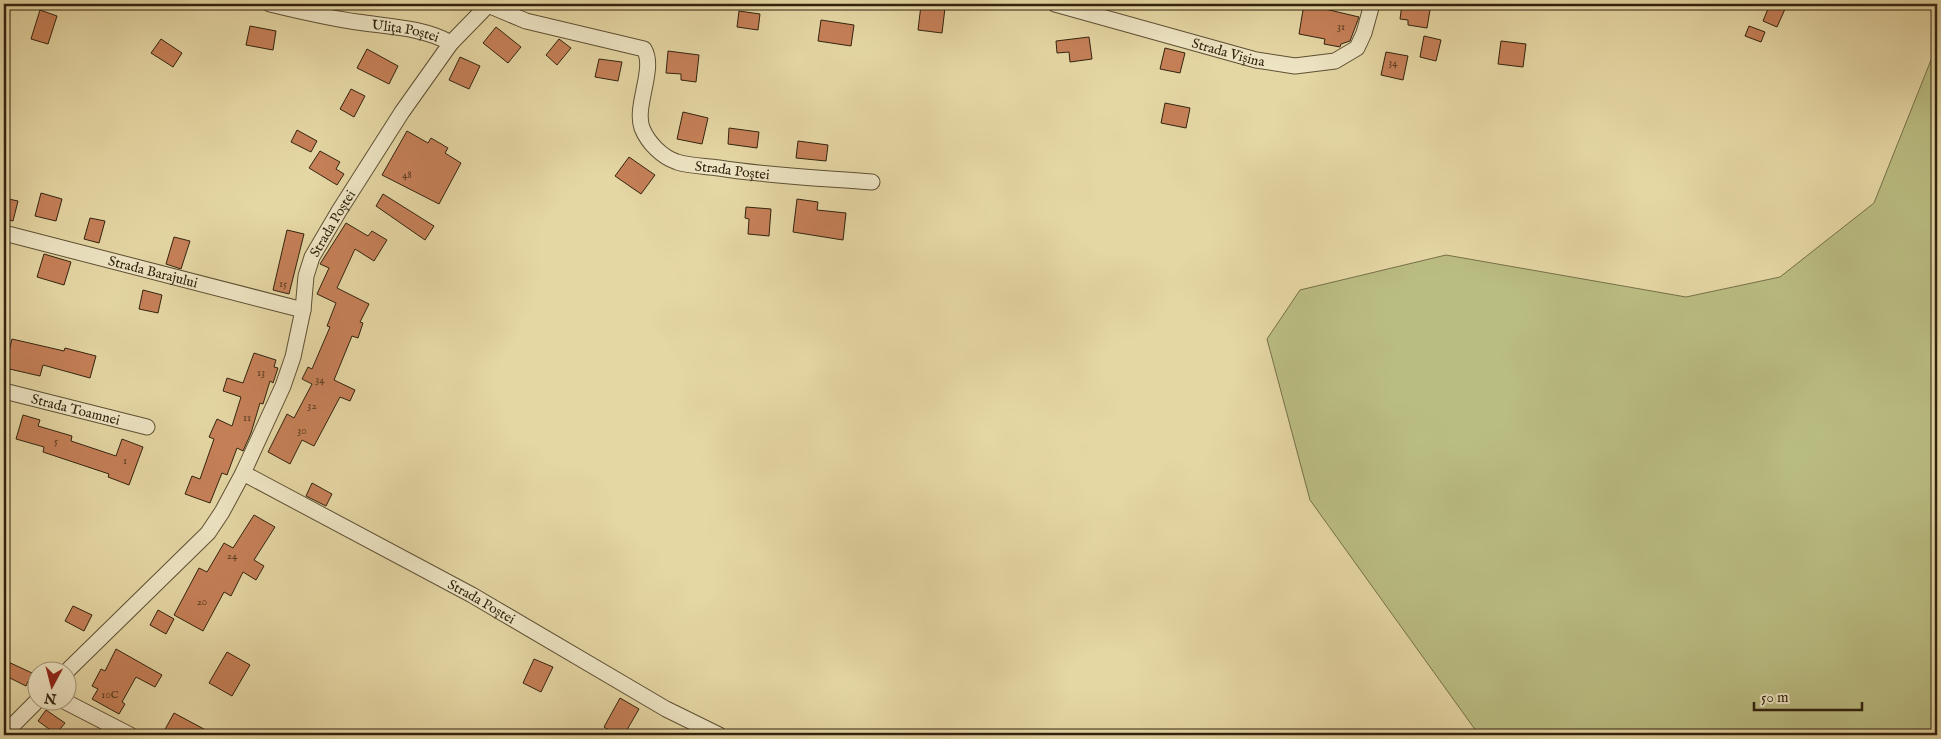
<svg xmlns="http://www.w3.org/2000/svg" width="1941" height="739" font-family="'IM FELL English',serif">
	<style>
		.green { fill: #babd82; stroke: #767048 }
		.building { fill: #c68058; stroke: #31230e }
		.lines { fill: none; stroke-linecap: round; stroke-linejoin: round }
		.minor-casing { stroke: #5e5034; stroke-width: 17 }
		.minor { stroke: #eee5c4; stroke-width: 15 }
		.labels { text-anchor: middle; stroke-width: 4; stroke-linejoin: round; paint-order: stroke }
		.number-label { font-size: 11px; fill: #563a20 }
		.street-label { font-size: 14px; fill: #31230e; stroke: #eee5c4 }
	</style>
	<rect width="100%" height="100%" fill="#e5d7a4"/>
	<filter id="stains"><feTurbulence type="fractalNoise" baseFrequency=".004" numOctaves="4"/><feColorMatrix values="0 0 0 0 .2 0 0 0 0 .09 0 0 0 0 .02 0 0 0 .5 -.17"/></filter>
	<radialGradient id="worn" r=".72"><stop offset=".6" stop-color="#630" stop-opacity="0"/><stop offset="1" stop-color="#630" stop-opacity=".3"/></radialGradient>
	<path class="green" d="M 1933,55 L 1937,55 L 1937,735 L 1479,735 L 1310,500 L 1267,339 L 1300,290 L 1446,255 L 1686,297 L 1780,277 L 1874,203 Z"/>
	<path class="building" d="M 1304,4 L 1359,17 L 1350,41 L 1341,44 L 1340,47 L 1324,44 L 1325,39 L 1299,34 Z
		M 1402,4 L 1420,6 L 1420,4 L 1431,4 L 1427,28 L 1408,25 L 1408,20 L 1400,19 Z
		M 1770,4 L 1785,9 L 1777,27 L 1763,21 Z
		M 921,5 L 945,8 L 942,33 L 918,30 Z
		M 40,10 L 57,16 L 48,44 L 31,39 Z
		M 739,11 L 760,14 L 758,30 L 737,27 Z
		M 821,20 L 854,25 L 851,46 L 818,41 Z
		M 250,26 L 276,31 L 273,50 L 246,45 Z
		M 1749,26 L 1765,32 L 1761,42 L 1745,36 Z
		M 496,27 L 521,47 L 508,63 L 483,43 Z
		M 1424,36 L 1441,40 L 1436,61 L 1420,57 Z
		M 1089,37 L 1092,59 L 1070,62 L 1069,52 L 1057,53 L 1056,41 Z
		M 161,39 L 182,53 L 173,67 L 151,53 Z
		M 559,39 L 571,48 L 557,65 L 546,55 Z
		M 1501,41 L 1526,44 L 1523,67 L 1498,64 Z
		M 1165,48 L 1185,53 L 1180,73 L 1160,69 Z
		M 367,49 L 398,66 L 389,84 L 357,68 Z
		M 668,51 L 699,55 L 696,82 L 681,80 L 681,74 L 666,73 Z
		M 1386,52 L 1408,56 L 1403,80 L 1381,75 Z
		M 460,57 L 480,66 L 469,89 L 449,80 Z
		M 599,59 L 622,62 L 618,81 L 595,77 Z
		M 351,89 L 365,96 L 354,117 L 340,109 Z
		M 1165,103 L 1190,108 L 1186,128 L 1161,123 Z
		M 683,112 L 708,118 L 702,144 L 677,139 Z
		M 729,128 L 759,132 L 757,148 L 728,144 Z
		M 297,130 L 317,141 L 311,152 L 291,142 Z
		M 407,131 L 428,143 L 431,138 L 448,148 L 445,153 L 461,163 L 439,204 L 382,175 Z
		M 798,141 L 828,145 L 826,161 L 796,158 Z
		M 320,151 L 340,162 L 336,169 L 344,174 L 337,185 L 309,168 Z
		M 629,157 L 655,175 L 641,194 L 615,176 Z
		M 41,193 L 62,199 L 56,221 L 35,216 Z
		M 383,194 L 434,226 L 425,240 L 376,206 Z
		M 4,198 L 18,201 L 13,221 L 4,219 Z
		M 797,199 L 818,202 L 817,210 L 846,213 L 843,240 L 793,232 Z
		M 746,207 L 771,209 L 769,236 L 748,234 L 749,219 L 745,218 Z
		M 90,218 L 105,221 L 99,243 L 84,239 Z
		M 346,223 L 368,236 L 372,231 L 387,240 L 374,261 L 355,249 L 337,288 L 369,304 L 360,322 L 363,323 L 358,338 L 352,336 L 334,380 L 355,390 L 350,401 L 340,397 L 314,446 L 302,440 L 290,464 L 268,452 L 287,414 L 294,418 L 312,384 L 302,379 L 308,367 L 312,369 L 330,327 L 327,326 L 336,303 L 317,294 L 329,268 L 320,264 Z
		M 287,230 L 304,234 L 289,294 L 273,290 Z
		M 174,237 L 190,241 L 181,269 L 166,264 Z
		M 44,254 L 71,262 L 64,285 L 37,277 Z
		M 143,290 L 162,295 L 158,313 L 139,309 Z
		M 12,339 L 64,351 L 65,348 L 96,356 L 90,378 L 43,365 L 40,376 L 5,368 Z
		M 254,353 L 276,360 L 274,367 L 278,368 L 273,383 L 270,381 L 263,404 L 260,403 L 251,433 L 243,451 L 237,448 L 227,475 L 222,473 L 210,503 L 185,494 L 192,476 L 200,479 L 214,439 L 209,437 L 217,419 L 232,426 L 241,397 L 223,391 L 227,378 L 243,383 Z
		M 23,415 L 40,420 L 38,426 L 72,436 L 71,441 L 116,456 L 122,439 L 143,447 L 129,485 L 108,477 L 109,474 L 43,452 L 44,447 L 16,439 Z
		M 312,483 L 332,494 L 326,506 L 306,496 Z
		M 254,515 L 275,527 L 254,560 L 264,566 L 256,580 L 243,572 L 231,596 L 224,592 L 203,631 L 174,615 L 199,568 L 207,572 L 224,543 L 233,548 Z
		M 73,606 L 92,615 L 84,631 L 65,621 Z
		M 158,610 L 174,619 L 166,634 L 150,625 Z
		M 116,649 L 162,675 L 155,687 L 136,677 L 122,702 L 125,704 L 119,714 L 92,699 L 98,689 L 92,686 L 101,669 L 105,671 Z
		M 227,652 L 250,665 L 232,696 L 209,683 Z
		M 534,659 L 553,667 L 541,692 L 523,683 Z
		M 4,660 L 32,673 L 26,686 L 4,675 Z
		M 620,698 L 639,709 L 624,735 L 617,735 L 604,727 Z
		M 46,710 L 65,723 L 56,734 L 38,721 Z
		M 174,713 L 215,735 L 162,735 Z"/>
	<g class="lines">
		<g class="minor-casing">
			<g id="minor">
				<path id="s1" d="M 270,4 C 299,11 328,18 357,22 C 390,27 421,27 451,43"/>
				<path id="s2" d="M 1055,4 L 1256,60 L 1295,66 L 1335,61 L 1357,48 L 1364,33 L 1372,4"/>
				<path id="s3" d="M 488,5 L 526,21 L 644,49 C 656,68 634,106 642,128 C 648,143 662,157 677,162 C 690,166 705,166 719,168 C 769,176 821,178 872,182"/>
				<path id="s4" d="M 4,233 L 303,310"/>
				<path id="s5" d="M 4,391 L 147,427"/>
				<path id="s6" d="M 243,473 L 472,595 L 666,709 L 719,735"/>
				<path id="s7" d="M 66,672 L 208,533 L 222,512 L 243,473 L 283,386 L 293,357 L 303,310 L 306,276 L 312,257 L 339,211 L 402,112 L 451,43 L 489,4"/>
				<path d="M 66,702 L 130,735"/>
				<path d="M 4,734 L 38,700"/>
			</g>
		</g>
		<use href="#minor" class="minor"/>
	</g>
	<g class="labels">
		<g class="number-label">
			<text x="1341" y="30">31</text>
			<text x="1393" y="66">34</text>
			<text x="407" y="178">48</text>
			<text x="283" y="287">15</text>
			<text x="261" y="376">13</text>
			<text x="320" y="383">34</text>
			<text x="312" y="409">32</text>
			<text x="247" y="421">11</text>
			<text x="302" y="434">30</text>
			<text x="56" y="444">5</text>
			<text x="125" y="464">1</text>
			<text x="232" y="559">24</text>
			<text x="202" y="605">20</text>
			<text x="110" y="698">10C</text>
		</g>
		<g class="street-label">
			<text dy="5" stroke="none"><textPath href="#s1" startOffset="138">Ulița Poștei</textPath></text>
			<text dy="5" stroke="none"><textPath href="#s2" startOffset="180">Strada Vișina</textPath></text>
			<text dy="5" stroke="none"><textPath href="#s3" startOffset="349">Strada Poștei</textPath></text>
			<text dy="5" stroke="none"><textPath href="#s7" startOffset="536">Strada Poștei</textPath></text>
			<text dy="5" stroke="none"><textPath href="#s4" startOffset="154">Strada Barajului</textPath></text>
			<text dy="5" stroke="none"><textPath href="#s5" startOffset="74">Strada Toamnei</textPath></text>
			<text dy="5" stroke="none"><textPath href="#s6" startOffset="271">Strada Poștei</textPath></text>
		</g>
	</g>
	<rect width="1941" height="739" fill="none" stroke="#e5d7a4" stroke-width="20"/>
	<rect x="5" y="5" width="1931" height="729" fill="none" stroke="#31230e" stroke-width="2.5"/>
	<rect x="10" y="10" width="1921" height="719" fill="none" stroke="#31230e"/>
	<g transform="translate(52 686) rotate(187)"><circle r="24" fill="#eee5c4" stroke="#a2977b"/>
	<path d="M0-4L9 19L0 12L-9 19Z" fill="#8f2418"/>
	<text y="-8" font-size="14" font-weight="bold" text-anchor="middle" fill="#31230e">N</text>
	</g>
	<path d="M1754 702v8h108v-8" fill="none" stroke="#31230e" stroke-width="2.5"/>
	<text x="1761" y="702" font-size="15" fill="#31230e" stroke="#eee5c4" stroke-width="4" paint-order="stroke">50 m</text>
	<rect width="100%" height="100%" filter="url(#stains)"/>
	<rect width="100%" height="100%" fill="url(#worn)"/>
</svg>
